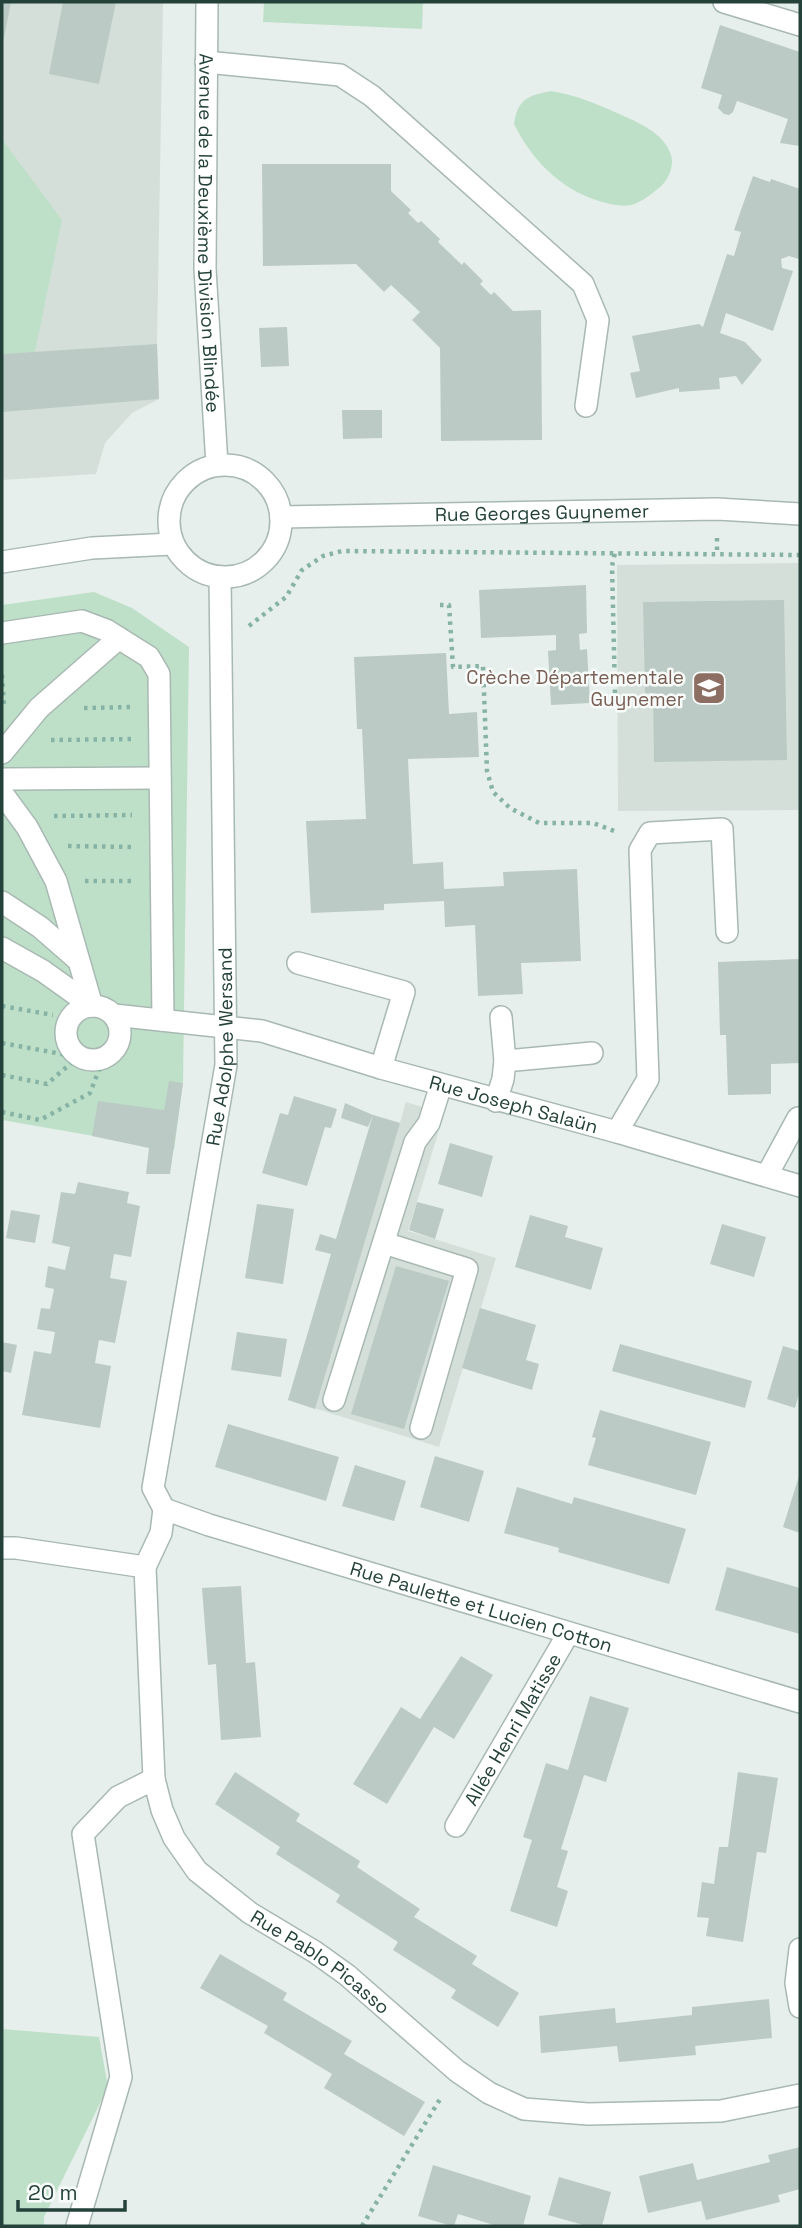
<svg xmlns="http://www.w3.org/2000/svg" width="802" height="2228" font-family="'Space Grotesk',sans-serif">
	<style>
		.built { fill: #d4dfda }
		.green { fill: #bfe0c8 }
		.building { fill: #bbcac4 }
		.lines { fill: none; stroke-linecap: round; stroke-linejoin: round }
		.minor-casing { stroke: #a8b8b2; stroke-width: 24 }
		.path { stroke: #86b3a5; stroke-width: 4.5; stroke-dasharray: 3.5 5; stroke-linecap: butt }
		.minor { stroke: #fff; stroke-width: 21 }
		.labels { text-anchor: middle; stroke-width: 5; stroke-linejoin: round; paint-order: stroke }
		.street-label { font-size: 19px; fill: #24423a; stroke: #f7fbf9 }
		.education-label { font-size: 19px; fill: #785e54; stroke: #f7fbf9; text-anchor: end }
	</style>
	<rect width="100%" height="100%" fill="#e6efeb"/>
	<path class="built" d="M 2,2 L 163,2 L 157,344 L 159,399 L 132,413 L 105,443 L 96,474 L 2,480 Z
		M 800,563 L 800,810 L 618,811 L 617,565 Z
		M 406,1102 L 444,1114 L 408,1231 L 496,1258 L 439,1447 L 288,1400 L 373,1115 L 400,1123 Z"/>
	<path class="green" d="M 264,2 L 423,2 L 422,29 L 263,22 Z
		M 551,91 C 575,95 595,103 617,113 C 635,121 665,133 671,155 C 675,166 667,182 659,188 C 650,195 642,202 631,205 C 621,207 609,204 599,201 C 560,189 532,160 514,124 C 518,99 527,96 551,91 Z
		M 2,139 L 62,220 L 35,352 L 2,354 Z
		M 94,592 L 132,608 L 189,647 L 183,1083 L 174,1150 L 2,1120 L 2,605 Z
		M 2,2029 L 99,2037 L 108,2087 L 44,2217 L 44,2226 L 2,2226 Z"/>
	<path class="building" d="M 2,2 L 11,2 L 3,43 L 2,42 Z
		M 63,2 L 116,2 L 99,84 L 49,74 Z
		M 720,25 L 800,52 L 800,146 L 780,143 L 788,119 L 737,101 L 733,112 L 729,115 L 724,114 L 718,108 L 722,95 L 701,88 Z
		M 262,164 L 391,164 L 391,191 L 411,210 L 408,213 L 418,223 L 421,221 L 440,239 L 438,242 L 462,265 L 464,262 L 483,281 L 480,284 L 491,295 L 494,292 L 513,311 L 541,310 L 542,440 L 441,441 L 440,348 L 412,320 L 420,312 L 391,285 L 384,292 L 356,264 L 263,266 Z
		M 753,176 L 770,182 L 771,179 L 800,189 L 800,256 L 799,259 L 789,256 L 781,259 L 782,268 L 793,271 L 773,331 L 726,313 L 720,333 L 745,342 L 762,360 L 742,385 L 736,376 L 719,378 L 720,389 L 679,392 L 679,388 L 636,398 L 630,373 L 640,371 L 632,336 L 699,324 L 703,327 L 727,254 L 734,256 L 741,232 L 734,230 Z
		M 287,327 L 289,366 L 261,367 L 259,328 Z
		M 157,344 L 159,399 L 2,412 L 2,354 Z
		M 342,410 L 382,410 L 382,438 L 343,439 Z
		M 586,585 L 587,633 L 579,634 L 580,650 L 587,649 L 590,703 L 551,705 L 548,651 L 556,650 L 556,635 L 481,638 L 479,590 Z
		M 784,600 L 787,760 L 654,762 L 653,693 L 645,693 L 643,602 Z
		M 446,653 L 449,714 L 477,712 L 479,757 L 408,759 L 413,864 L 443,862 L 444,889 L 504,886 L 503,872 L 577,869 L 581,961 L 521,963 L 523,994 L 478,996 L 475,925 L 445,927 L 444,901 L 384,904 L 384,910 L 311,913 L 306,821 L 366,819 L 362,729 L 357,729 L 354,657 Z
		M 800,959 L 800,1063 L 771,1064 L 771,1094 L 728,1095 L 726,1035 L 720,1035 L 718,962 Z
		M 169,1081 L 183,1083 L 170,1174 L 146,1174 L 149,1148 L 92,1136 L 98,1101 L 164,1110 Z
		M 294,1096 L 337,1109 L 331,1128 L 325,1127 L 307,1186 L 262,1173 L 280,1113 L 288,1115 Z
		M 345,1103 L 373,1115 L 368,1127 L 341,1118 Z
		M 373,1115 L 400,1123 L 315,1409 L 288,1400 L 331,1254 L 315,1250 L 320,1234 L 336,1239 Z
		M 450,1143 L 493,1156 L 482,1197 L 438,1184 Z
		M 78,1182 L 129,1192 L 127,1203 L 140,1206 L 131,1257 L 114,1254 L 110,1278 L 127,1281 L 115,1343 L 99,1340 L 95,1363 L 111,1366 L 100,1428 L 22,1415 L 34,1351 L 51,1354 L 55,1332 L 37,1329 L 41,1308 L 50,1309 L 54,1289 L 45,1287 L 48,1266 L 65,1270 L 70,1247 L 52,1243 L 61,1192 L 75,1194 Z
		M 417,1202 L 444,1209 L 435,1239 L 409,1230 Z
		M 257,1204 L 294,1209 L 283,1284 L 245,1278 Z
		M 11,1210 L 40,1215 L 35,1243 L 6,1238 Z
		M 530,1215 L 568,1226 L 565,1237 L 603,1248 L 591,1290 L 515,1267 Z
		M 722,1224 L 766,1237 L 754,1277 L 710,1264 Z
		M 396,1266 L 449,1281 L 404,1429 L 351,1414 Z
		M 480,1308 L 536,1325 L 526,1360 L 539,1364 L 532,1390 L 462,1368 Z
		M 237,1332 L 287,1339 L 281,1377 L 231,1370 Z
		M 2,1342 L 17,1345 L 11,1373 L 2,1371 Z
		M 620,1344 L 752,1381 L 745,1408 L 612,1371 Z
		M 783,1346 L 800,1351 L 800,1390 L 795,1408 L 767,1399 Z
		M 600,1410 L 711,1442 L 696,1495 L 588,1465 L 596,1438 L 592,1437 Z
		M 228,1424 L 339,1457 L 326,1501 L 215,1467 Z
		M 435,1456 L 484,1471 L 469,1522 L 420,1507 Z
		M 355,1465 L 406,1481 L 394,1521 L 342,1506 Z
		M 800,1473 L 800,1533 L 783,1527 Z
		M 517,1487 L 572,1504 L 574,1497 L 686,1529 L 669,1584 L 558,1552 L 559,1548 L 504,1533 Z
		M 727,1567 L 800,1588 L 800,1634 L 715,1610 Z
		M 241,1586 L 246,1663 L 255,1662 L 261,1737 L 221,1740 L 216,1664 L 208,1665 L 202,1588 Z
		M 461,1656 L 493,1675 L 454,1739 L 434,1727 L 387,1804 L 353,1784 L 401,1707 L 420,1719 Z
		M 590,1696 L 629,1708 L 606,1782 L 584,1775 L 561,1849 L 568,1851 L 557,1887 L 568,1891 L 557,1927 L 510,1911 L 532,1840 L 523,1837 L 546,1763 L 568,1770 Z
		M 235,1772 L 300,1814 L 296,1821 L 360,1861 L 357,1867 L 420,1909 L 414,1917 L 477,1956 L 472,1964 L 519,1993 L 498,2027 L 451,1998 L 456,1990 L 393,1950 L 398,1942 L 336,1902 L 340,1895 L 276,1854 L 280,1847 L 215,1804 Z
		M 738,1772 L 778,1778 L 766,1853 L 757,1852 L 743,1942 L 706,1936 L 709,1918 L 697,1917 L 702,1882 L 714,1884 L 719,1847 L 728,1847 Z
		M 220,1954 L 287,1993 L 283,2000 L 352,2041 L 344,2054 L 425,2102 L 404,2136 L 324,2088 L 332,2074 L 264,2033 L 268,2026 L 200,1988 Z
		M 769,1999 L 772,2038 L 695,2046 L 696,2055 L 619,2062 L 617,2046 L 541,2053 L 539,2016 L 615,2008 L 616,2023 L 692,2015 L 692,2007 Z
		M 800,2147 L 800,2189 L 778,2195 L 780,2202 L 706,2220 L 701,2201 L 648,2213 L 639,2176 L 693,2163 L 697,2180 L 770,2162 L 768,2155 Z
		M 433,2165 L 531,2196 L 523,2226 L 497,2226 L 458,2214 L 454,2226 L 452,2226 L 418,2216 Z
		M 559,2177 L 611,2192 L 602,2226 L 587,2226 L 548,2215 Z"/>
	<g class="lines">
		<g class="minor-casing">
			<g id="minor">
				<path id="s1" d="M 207,2 L 205,269 L 217,465"/>
				<path d="M 724,2 L 800,25"/>
				<path d="M 206,62 L 340,75 L 372,96 L 583,284 L 598,320 L 586,406"/>
				<circle cx="225" cy="521" r="56"/>
				<path id="s2" d="M 281,517 L 717,509 L 800,514"/>
				<path d="M 2,562 L 92,548 L 172,544"/>
				<path d="M 2,633 L 82,621 L 106,630 L 149,657 L 159,674 L 163,1020"/>
				<path d="M 2,753 L 39,708 L 119,638"/>
				<path d="M 5,779 L 160,778"/>
				<path d="M 2,793 L 27,827 L 56,881 L 92,1006"/>
				<path d="M 2,902 L 40,927 L 78,960"/>
				<path d="M 2,948 L 43,971 L 92,1006"/>
				<path d="M 298,963 L 404,992 L 381,1068"/>
				<circle cx="93" cy="1033" r="27"/>
				<path id="s3" d="M 114,1015 L 262,1031 L 381,1068 L 617,1132 L 800,1186"/>
				<path d="M 501,1017 L 505,1061"/>
				<path d="M 496,1101 L 503,1079 L 505,1061 L 592,1053"/>
				<path d="M 617,1132 L 648,1079 L 640,850 L 650,833 L 722,829 L 727,932"/>
				<path d="M 767,1175 L 798,1118"/>
				<path d="M 384,1243 L 467,1269 L 421,1428"/>
				<path d="M 334,1400 L 415,1142 L 429,1123 L 441,1085"/>
				<path id="s4" d="M 164,1509 L 161,1533 L 145,1567 L 154,1779 L 162,1810 L 174,1838 L 197,1871 L 250,1913 L 315,1952 L 347,1975 L 457,2071 L 489,2093 L 524,2109 L 588,2114 L 721,2111 L 800,2095"/>
				<path id="s5" d="M 164,1509 L 153,1488 L 226,1065 L 220,577"/>
				<path id="s6" d="M 164,1509 L 209,1525 L 800,1702"/>
				<path d="M 2,1548 L 16,1548 L 145,1567"/>
				<path id="s7" d="M 456,1826 L 568,1634"/>
				<path d="M 800,1949 L 796,1983 L 800,2007"/>
				<path d="M 77,2226 L 121,2077 L 83,1834 L 118,1797 L 154,1779"/>
			</g>
		</g>
		<path class="path" d="M 717,538 L 717,554
			M 440,605 L 449,605 L 453,667 L 483,666 L 487,771 L 493,792 L 510,808 L 539,823 L 593,823 L 617,832
			M 249,626 L 286,597 L 302,570 L 323,556 L 342,551 L 800,555
			M 2,675 L 4,706
			M 615,693 L 612,566 L 615,553
			M 84,708 L 131,707
			M 51,740 L 133,739
			M 54,816 L 132,815
			M 68,846 L 133,847
			M 85,881 L 133,881
			M 2,1006 L 53,1015
			M 2,1043 L 78,1057
			M 2,1075 L 47,1084 L 78,1057
			M 2,1112 L 40,1120 L 90,1093 L 103,1059
			M 362,2226 L 442,2096"/>
		<use href="#minor" class="minor"/>
	</g>
	<defs>
		<g id="school-square" transform="scale(1.75)"><rect x="-9" y="-9" width="18" height="18" rx="4" fill="#8d6e63" stroke="#f7fbf9"/><path d="M0-5L7-2L0 1L-7-2ZM-4 1L0 2.5L4 1V4Q0 6-4 4Z" fill="#fff"/></g>
	</defs>
	<g fill-rule="evenodd">
		<use href="#school-square" x="709" y="688"/>
	</g>
	<g class="labels">
		<g class="street-label">
			<text dy="7" stroke="none"><textPath href="#s1" startOffset="231">Avenue de la Deuxième Division Blindée</textPath></text>
			<text dy="7" stroke="none"><textPath href="#s2" startOffset="261">Rue Georges Guynemer</textPath></text>
			<text dy="7" stroke="none"><textPath href="#s5" startOffset="471">Rue Adolphe Wersand</textPath></text>
			<text dy="7" stroke="none"><textPath href="#s3" startOffset="411">Rue Joseph Salaün</textPath></text>
			<text dy="7" stroke="none"><textPath href="#s6" startOffset="332">Rue Paulette et Lucien Cotton</textPath></text>
			<text dy="7" stroke="none"><textPath href="#s7" startOffset="112">Allée Henri Matisse</textPath></text>
			<text dy="7" stroke="none"><textPath href="#s4" startOffset="530">Rue Pablo Picasso</textPath></text>
		</g>
		<g class="education-label">
			<text x="684" y="684">Crèche Départementale<tspan x="684" dy="22">Guynemer</tspan></text>
		</g>
	</g>
	<rect width="802" height="2228" fill="none" stroke="#24423a" stroke-width="7"/>
	<path d="M18 2200v10h107v-10" fill="none" stroke="#24423a" stroke-width="3.5"/>
	<text x="28" y="2200" font-size="21" fill="#24423a" stroke="#f7fbf9" stroke-width="5" paint-order="stroke">20 m</text>
</svg>
